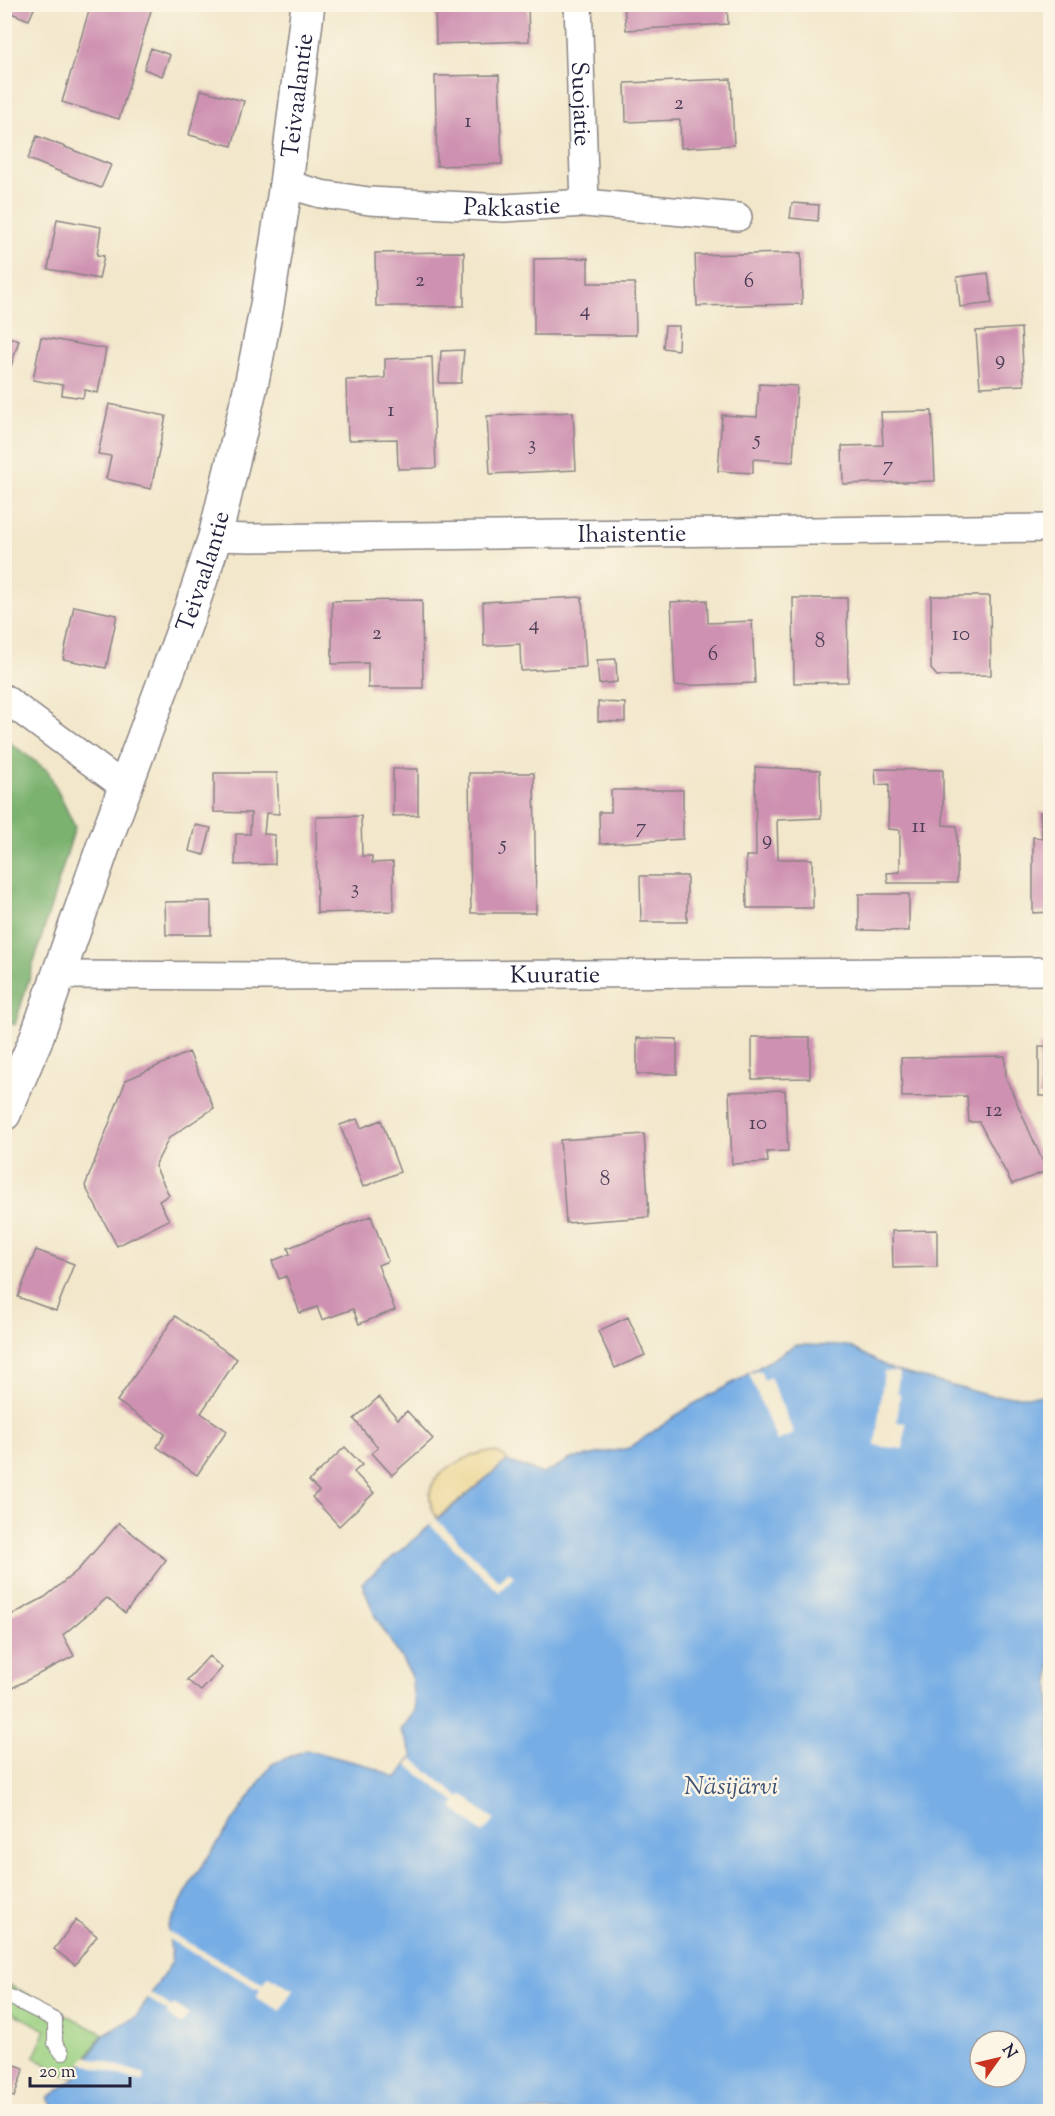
<svg xmlns="http://www.w3.org/2000/svg" width="1055" height="2116" font-family="'Sorts Mill Goudy',serif">
	<style>
		.green { fill: #9ad081; stroke: #5e795e; stroke-width: 1.5 }
		.forest { fill: #7bb26f; stroke: #4e6a55; stroke-width: 1.5 }
		.sand { fill: #eeda9e; stroke: #887e6c; stroke-width: 1.5 }
		.water { fill: #76ade5; stroke: #4c6890; stroke-width: 1.5; fill-rule: evenodd }
		.pier { fill: #f2e7cb }
		.building { fill: #ce91b1 }
		.lines { fill: none; stroke-linecap: round; stroke-linejoin: round }
		.lane-casing { stroke: #8a8483; stroke-width: 16 }
		.street-casing { stroke: #8a8483; stroke-width: 30 }
		.secondary-casing { stroke: #8a8483; stroke-width: 36 }
		.lane { stroke: #fff; stroke-width: 14 }
		.street { stroke: #fff; stroke-width: 27 }
		.secondary { stroke: #fff; stroke-width: 33 }
		.labels { text-anchor: middle; stroke-width: 5; stroke-linejoin: round; paint-order: stroke }
		.number-label { font-size: 21px; fill: #4d3e58 }
		.street-label { font-size: 24px; fill: #22223b; stroke: #fcf5e5 }
		.water-label { font-size: 26px; font-style: italic; fill: #3f5376; stroke: #fcf5e5 }
	</style>
	<rect width="100%" height="100%" fill="#fcf5e5"/>
	<filter id="ink" filterUnits="userSpaceOnUse"><feTurbulence type="fractalNoise" baseFrequency=".0167" numOctaves="2"/><feDisplacementMap in="SourceGraphic" scale="12" xChannelSelector="R" yChannelSelector="G"/><feConvolveMatrix kernelMatrix="1 2 1 2 8 2 1 2 1" color-interpolation-filters="sRGB"/></filter>
	<filter id="wash" filterUnits="userSpaceOnUse"><feTurbulence type="fractalNoise" baseFrequency=".008" numOctaves="4" result="noise"/><feDisplacementMap in="SourceGraphic" scale="24" xChannelSelector="R" yChannelSelector="G"/><feGaussianBlur stdDeviation="1.35" result="paint"/><feColorMatrix in="noise" values="0 0 0 0 0 0 0 0 0 0 0 0 0 0 0 0 0 1.4 0 .05"/><feComposite in="paint" operator="in"/></filter>
	<g filter="url(#wash)">
		<rect width="100%" height="100%" fill="#f2e7cb"/>
		<path class="green" d="M 4,1982 L 103,2034 L 72,2077 L 60,2073 L 34,2057 L 46,2030 L 5,2009 Z"/>
		<path class="forest" d="M 5,739 L 48,771 L 75,827 L 15,1025 L 4,1020 Z"/>
		<path class="sand" d="M 483,1452 L 496,1452 L 506,1457 L 507,1461 L 437,1518 C 414,1480 451,1463 483,1452 Z"/>
		<path class="water" d="M 795,1345 L 848,1346 L 893,1370 L 991,1396 L 1050,1396 L 1050,2111 L 56,2112 L 48,2098 L 74,2079 L 104,2034 L 136,2017 L 172,1962 L 168,1928 L 193,1879 L 272,1764 L 306,1750 L 366,1765 L 397,1778 L 413,1756 L 401,1730 L 415,1711 L 411,1674 L 375,1616 L 362,1583 L 507,1461 L 543,1474 L 571,1459 L 629,1448 L 692,1405 L 740,1379 ZM 980,2041 L 1016,2041 L 1016,2077 L 980,2077 Z"/>
		<path class="pier" d="M 760,1370 L 764,1380 L 770,1377 L 794,1434 L 777,1441 L 749,1374 Z
			M 884,1371 L 899,1372 L 897,1393 L 900,1394 L 897,1422 L 906,1423 L 903,1449 L 875,1446 Z
			M 436,1519 L 499,1581 L 509,1571 L 514,1577 L 499,1592 L 430,1525 Z
			M 412,1758 L 460,1798 L 463,1795 L 494,1820 L 483,1833 L 452,1807 L 456,1803 L 407,1765 Z
			M 167,1931 L 263,1984 L 268,1976 L 293,1990 L 281,2011 L 256,1998 L 260,1990 L 166,1938 Z
			M 149,1992 L 172,2007 L 174,2004 L 189,2014 L 181,2025 L 167,2015 L 168,2012 L 146,1997 Z
			M 86,2056 L 145,2074 L 142,2082 L 81,2063 Z"/>
		<g id="blocks">
			<path class="building" d="M 4,4 L 36,4 L 29,20 L 11,13 L 5,29 Z
				M 91,4 L 153,4 L 119,119 L 62,102 Z
				M 528,4 L 529,41 L 436,44 L 435,6 Z
				M 624,4 L 727,4 L 728,24 L 626,30 Z
				M 151,48 L 170,55 L 162,76 L 144,69 Z
				M 499,75 L 502,164 L 437,166 L 435,76 Z
				M 731,79 L 734,145 L 681,148 L 680,120 L 626,122 L 625,83 Z
				M 201,90 L 244,101 L 232,146 L 189,135 Z
				M 37,136 L 111,165 L 101,188 L 28,159 Z
				M 792,203 L 819,205 L 818,221 L 790,218 Z
				M 57,219 L 101,227 L 97,255 L 104,256 L 99,279 L 48,269 Z
				M 464,252 L 464,306 L 376,306 L 375,253 Z
				M 801,253 L 802,304 L 697,306 L 695,255 Z
				M 588,258 L 588,283 L 635,283 L 636,335 L 534,335 L 534,259 Z
				M 988,273 L 992,303 L 960,307 L 957,277 Z
				M 665,326 L 679,326 L 678,350 L 663,348 Z
				M 1021,328 L 1024,385 L 980,387 L 976,331 Z
				M 4,336 L 19,340 L 11,366 L 4,364 Z
				M 41,337 L 106,349 L 98,393 L 85,390 L 83,398 L 62,395 L 63,385 L 33,380 Z
				M 464,350 L 461,383 L 439,383 L 441,351 Z
				M 432,357 L 436,468 L 398,469 L 397,439 L 348,440 L 346,380 L 385,378 L 385,359 Z
				M 759,384 L 797,386 L 793,462 L 753,459 L 753,473 L 718,471 L 722,415 L 757,417 Z
				M 109,404 L 166,416 L 151,489 L 106,479 L 111,456 L 98,454 Z
				M 932,411 L 935,481 L 843,484 L 842,446 L 883,445 L 881,412 Z
				M 573,412 L 576,470 L 490,474 L 487,416 Z
				M 931,596 L 990,596 L 991,675 L 937,676 L 931,669 Z
				M 582,597 L 586,667 L 521,671 L 520,644 L 484,646 L 483,602 Z
				M 793,598 L 847,598 L 848,682 L 794,683 Z
				M 422,600 L 423,688 L 368,688 L 368,663 L 332,664 L 332,601 Z
				M 707,600 L 708,623 L 752,621 L 755,683 L 675,686 L 671,602 Z
				M 74,606 L 117,615 L 106,668 L 63,659 Z
				M 616,659 L 617,682 L 599,684 L 597,660 Z
				M 598,702 L 625,703 L 625,722 L 598,721 Z
				M 755,767 L 820,770 L 821,818 L 777,820 L 778,859 L 812,859 L 813,908 L 747,908 L 746,856 L 756,856 Z
				M 393,769 L 418,769 L 418,815 L 393,816 Z
				M 875,769 L 943,770 L 943,825 L 957,826 L 957,883 L 888,883 L 887,873 L 900,872 L 900,830 L 888,829 L 889,784 L 876,785 Z
				M 214,773 L 277,773 L 279,814 L 266,813 L 264,834 L 275,835 L 275,864 L 235,865 L 236,834 L 250,834 L 251,813 L 214,812 Z
				M 469,773 L 534,773 L 536,913 L 471,913 Z
				M 611,790 L 683,790 L 683,839 L 600,844 L 599,812 L 611,812 Z
				M 1040,812 L 1050,812 L 1050,912 L 1033,913 L 1033,837 L 1042,838 Z
				M 361,816 L 362,856 L 372,856 L 372,863 L 393,862 L 394,911 L 317,913 L 316,817 Z
				M 195,825 L 211,828 L 204,855 L 189,851 Z
				M 640,876 L 687,876 L 687,922 L 641,922 Z
				M 859,894 L 909,894 L 909,931 L 859,930 Z
				M 211,901 L 211,935 L 166,935 L 165,902 Z
				M 752,1037 L 810,1037 L 810,1078 L 752,1079 Z
				M 637,1038 L 677,1039 L 677,1074 L 637,1074 Z
				M 1039,1046 L 1050,1046 L 1050,1096 L 1039,1096 Z
				M 189,1052 L 214,1108 L 169,1138 L 155,1166 L 169,1195 L 159,1201 L 169,1220 L 117,1246 L 85,1186 L 126,1080 Z
				M 1005,1056 L 1006,1078 L 1047,1171 L 1012,1184 L 979,1122 L 969,1122 L 967,1096 L 902,1097 L 901,1058 Z
				M 785,1090 L 788,1151 L 767,1152 L 768,1162 L 732,1164 L 729,1092 Z
				M 357,1119 L 361,1128 L 381,1120 L 400,1172 L 363,1187 L 340,1125 Z
				M 644,1134 L 649,1217 L 566,1223 L 560,1140 Z
				M 371,1216 L 388,1261 L 378,1265 L 395,1310 L 359,1324 L 353,1309 L 322,1320 L 317,1307 L 300,1313 L 286,1276 L 279,1279 L 272,1261 L 290,1254 L 288,1248 Z
				M 937,1230 L 937,1267 L 893,1268 L 892,1231 Z
				M 36,1250 L 74,1264 L 56,1311 L 18,1297 Z
				M 175,1316 L 237,1359 L 201,1413 L 227,1431 L 197,1475 L 157,1447 L 165,1434 L 117,1401 Z
				M 628,1317 L 645,1355 L 615,1368 L 598,1331 Z
				M 379,1397 L 398,1419 L 407,1411 L 433,1439 L 392,1475 L 372,1453 L 378,1448 L 354,1419 Z
				M 345,1447 L 362,1465 L 354,1472 L 374,1493 L 339,1526 L 312,1497 L 319,1491 L 309,1481 Z
				M 119,1523 L 166,1560 L 125,1613 L 107,1598 L 63,1635 L 74,1656 L 4,1692 L 4,1619 L 45,1597 L 78,1570 Z
				M 209,1656 L 222,1668 L 201,1691 L 187,1680 Z
				M 76,1920 L 97,1936 L 75,1965 L 54,1949 Z
				M 4,2061 L 24,2068 L 14,2097 L 4,2093 Z"/>
		</g>
	</g>
	<g filter="url(#ink)">
		<use href="#blocks" fill-opacity="0" stroke="#8a8483" stroke-width="1.5"/>
		<g class="lines">
			<g class="lane-casing">
				<path id="lane" d="M 4,1994 L 55,2020 L 55,2043 L 62,2053"/>
			</g>
			<g class="street-casing">
				<g id="street">
					<path id="s1" d="M 578,4 L 585,203"/>
					<path id="s2" d="M 286,184 L 321,194 L 369,201 L 504,208 L 585,203 L 738,217"/>
					<path id="s3" d="M 215,537 L 251,538 L 1050,528"/>
					<path d="M 4,698 L 126,788"/>
					<path id="s4" d="M 59,975 L 267,976 L 1050,971"/>
				</g>
			</g>
			<g class="secondary-casing">
				<g id="secondary">
					<path id="s5" d="M 4,1114 L 36,1039 L 103,847 L 190,612 L 215,537 L 252,381 L 267,305 L 286,184 L 308,4"/>
				</g>
			</g>
			<use href="#lane" class="lane"/>
			<use href="#street" class="street"/>
			<use href="#secondary" class="secondary"/>
		</g>
	</g>
	<g class="labels">
		<g class="number-label">
			<text x="679" y="109">2</text>
			<text x="468" y="127">1</text>
			<text x="420" y="286">2</text>
			<text x="749" y="287">6</text>
			<text x="585" y="316">4</text>
			<text x="1000" y="365">9</text>
			<text x="391" y="416">1</text>
			<text x="757" y="445">5</text>
			<text x="532" y="450">3</text>
			<text x="888" y="471">7</text>
			<text x="534" y="630">4</text>
			<text x="377" y="639">2</text>
			<text x="961" y="640">10</text>
			<text x="820" y="647">8</text>
			<text x="713" y="660">6</text>
			<text x="919" y="832">11</text>
			<text x="641" y="833">7</text>
			<text x="767" y="845">9</text>
			<text x="503" y="850">5</text>
			<text x="355" y="894">3</text>
			<text x="994" y="1116">12</text>
			<text x="758" y="1129">10</text>
			<text x="605" y="1185">8</text>
		</g>
		<g class="street-label">
			<text dy="8" stroke="none"><textPath href="#s5" startOffset="1064">Teivaalantie</textPath></text>
			<text dy="8" stroke="none"><textPath href="#s1" startOffset="100">Suojatie</textPath></text>
			<text dy="8" stroke="none"><textPath href="#s2" startOffset="228">Pakkastie</textPath></text>
			<text dy="8" stroke="none"><textPath href="#s3" startOffset="417">Ihaistentie</textPath></text>
			<text dy="8" stroke="none"><textPath href="#s5" startOffset="578">Teivaalantie</textPath></text>
			<text dy="8" stroke="none"><textPath href="#s4" startOffset="496">Kuuratie</textPath></text>
		</g>
		<g class="water-label">
			<text x="731" y="1794">Näsijärvi</text>
		</g>
	</g>
	<rect width="1055" height="2116" fill="none" stroke="#fcf5e5" stroke-width="24"/>
	<g transform="translate(998 2059) rotate(56)"><circle r="28" fill="#fcf5e5" stroke="#a5a1a1" stroke-width="1.5"/>
	<path d="M0-4.5L10 22L0 15L-10 22Z" fill="#c8321e"/>
	<text y="-9" font-size="16" font-weight="bold" text-anchor="middle" fill="#22223b">N</text>
	</g>
	<path d="M30 2077v9h100v-9" fill="none" stroke="#22223b" stroke-width="3"/>
	<text x="39" y="2077" font-size="18" fill="#22223b" stroke="#fcf5e5" stroke-width="4.5" paint-order="stroke">20 m</text>
</svg>
